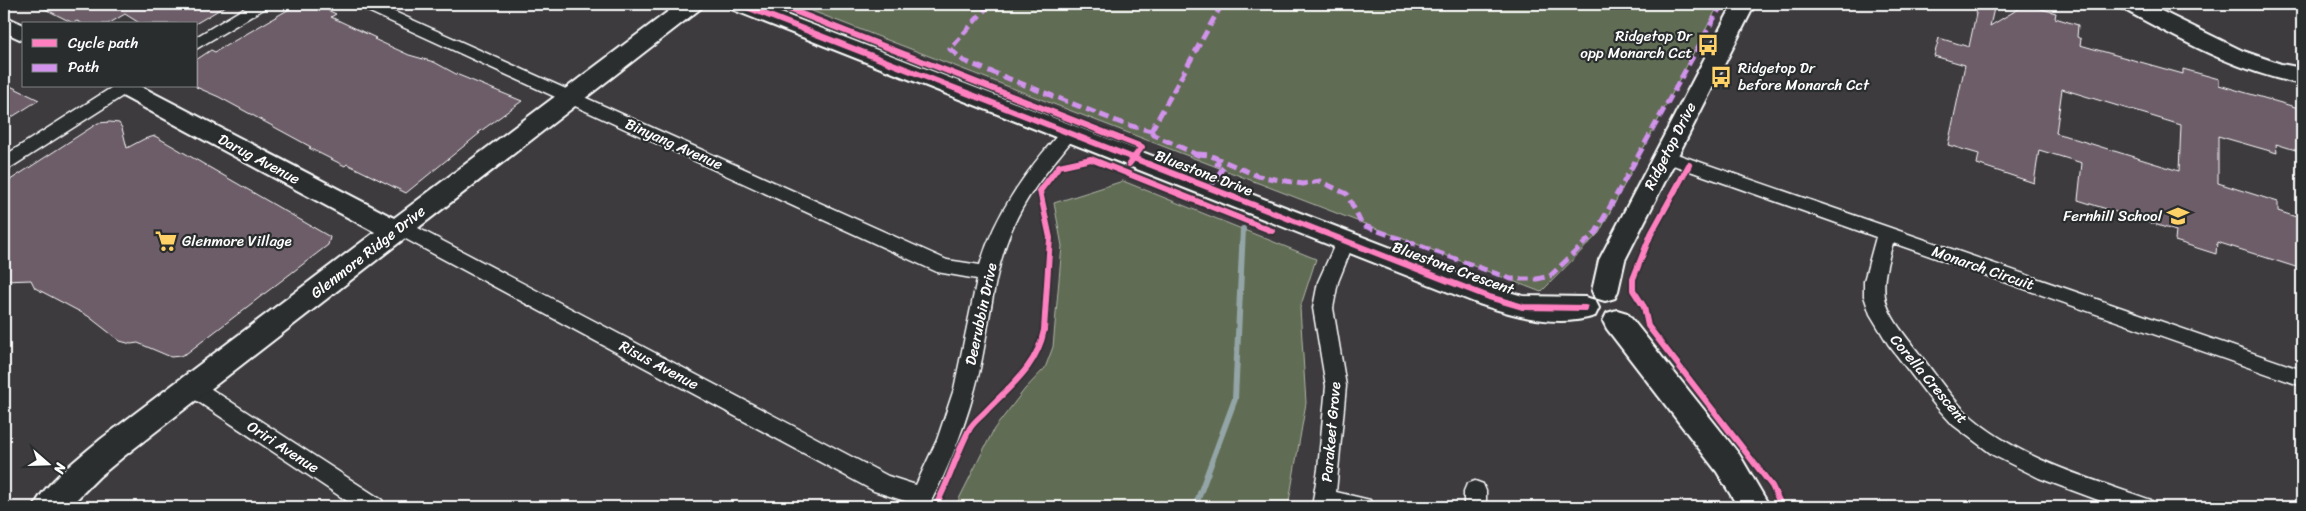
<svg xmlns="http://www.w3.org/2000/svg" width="2306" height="511" font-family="Sriracha,sans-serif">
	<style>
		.green { fill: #616c53; stroke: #b0b6a9 }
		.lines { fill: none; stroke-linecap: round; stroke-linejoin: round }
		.stream { stroke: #93a5a7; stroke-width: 6 }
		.building { fill: #6c5d68; stroke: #fff; fill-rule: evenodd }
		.street-casing { stroke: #fff; stroke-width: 3 }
		.secondary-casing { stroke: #fff; stroke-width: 4 }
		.street { fill: #2a2d2e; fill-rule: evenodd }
		.secondary { fill: #2a2d2e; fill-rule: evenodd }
		.quiet { stroke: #d193ec; stroke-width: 5; stroke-dasharray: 10 5; stroke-linecap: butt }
		.cycleway-casing { stroke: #2a2d2e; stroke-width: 9 }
		.cycleway { stroke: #ff80c0; stroke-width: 6 }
		.labels { text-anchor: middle; stroke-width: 4.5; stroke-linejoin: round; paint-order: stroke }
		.poi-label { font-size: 15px; fill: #fff; stroke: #2a2d2e; text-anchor: end }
		.street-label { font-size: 15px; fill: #fff; stroke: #2a2d2e }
	</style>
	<rect width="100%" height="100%" fill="#3e3b3f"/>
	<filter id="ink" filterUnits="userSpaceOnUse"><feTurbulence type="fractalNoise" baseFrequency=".02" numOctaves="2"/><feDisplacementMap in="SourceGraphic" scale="10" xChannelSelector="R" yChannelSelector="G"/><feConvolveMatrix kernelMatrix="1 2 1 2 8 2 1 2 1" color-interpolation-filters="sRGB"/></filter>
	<g filter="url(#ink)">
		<path class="green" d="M 794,4 L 1719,4 L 1599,233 L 1541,292 Z
			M 1123,181 L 1316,259 L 1300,308 L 1306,403 L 1288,507 L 955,507 L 994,429 L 1025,389 L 1045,368 L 1053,347 L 1062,246 L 1054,203 Z"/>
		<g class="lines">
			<path class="stream" d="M 1195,507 L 1235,399 L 1243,229"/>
		</g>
		<path class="building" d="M 35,4 L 229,4 L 195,24 L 141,24 L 125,14 L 108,24 L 83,24 L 77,21 L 73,23 Z
			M 298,4 L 315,4 L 336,14 L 331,17 L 376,38 L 374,39 L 409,55 L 434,62 L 456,74 L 522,101 L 478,133 L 480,133 L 406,193 L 347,164 L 345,166 L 309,148 L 311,147 L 219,97 L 196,87 L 196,60 L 211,50 L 215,52 Z
			M 1978,4 L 1995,4 L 1990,26 L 2020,8 L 2034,7 L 2056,13 L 2055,18 L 2078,25 L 2077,37 L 2081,39 L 2080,45 L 2183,74 L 2183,69 L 2219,79 L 2219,85 L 2302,109 L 2302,152 L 2276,144 L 2277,153 L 2218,136 L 2218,183 L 2278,202 L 2278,211 L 2302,219 L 2302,269 L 2217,242 L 2216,254 L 2175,241 L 2176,231 L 2078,200 L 2082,163 L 2039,150 L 2034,183 L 1977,164 L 1979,154 L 1948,145 L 1965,65 L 1934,56 L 1939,38 L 1969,47 ZM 2062,89 L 2181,125 L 2179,171 L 2056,133 Z
			M 4,83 L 39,100 L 4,122 Z
			M 110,122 L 119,123 L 122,128 L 127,148 L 144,139 L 155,136 L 330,237 L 328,245 L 187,353 L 180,356 L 171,357 L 138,343 L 131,344 L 120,341 L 88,316 L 35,288 L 31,280 L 4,281 L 4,184 L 98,123 Z"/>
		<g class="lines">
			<g class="street-casing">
				<path id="street" d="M 251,4 L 270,4 L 267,7 L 196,49 L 196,37 Z
					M 356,4 L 377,4 L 947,260 L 980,265 C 995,213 1027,170 1062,130 L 1068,128 L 1074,130 L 1077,134 L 1074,138 C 1051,166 1026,195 1012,229 C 992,275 990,325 979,373 C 968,419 950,466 928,507 L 907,507 L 908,502 L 874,491 L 404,238 L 391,234 L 389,229 L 391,224 L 398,222 L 418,228 L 888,476 L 916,485 L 937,440 L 954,389 L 977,279 L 937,272 L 359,7 Z
					M 114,86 L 134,86 L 132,90 L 10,168 L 4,170 L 4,156 Z
					M 1665,150 L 2302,370 L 2302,386 L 1893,243 C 1875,302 1885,309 1921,356 C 1936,375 1949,395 1966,412 C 2017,459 2087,477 2151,500 L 2154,507 L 2117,507 L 2039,478 L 1993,455 L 1953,425 L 1934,404 L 1888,344 L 1870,314 L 1864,296 L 1864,281 L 1876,237 L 1659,160 L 1656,156 L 1659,152 Z
					M 1345,235 L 1352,237 L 1354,242 L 1338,282 L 1333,308 L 1346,386 L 1336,492 L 1370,500 L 1373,507 L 1312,507 L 1318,469 L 1326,386 L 1313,308 L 1318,282 L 1336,242 L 1338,237 Z
					M 192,379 L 199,381 L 382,500 L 385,507 L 356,507 L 185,393 L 182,387 L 185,381 Z
					M 1475,481 L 1483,484 L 1486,491 L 1486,507 L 1464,507 L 1464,491 L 1467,484 Z"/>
			</g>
			<g class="secondary-casing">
				<path id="secondary" d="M 678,4 L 703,4 L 700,9 L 123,457 L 99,477 L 69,507 L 34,507 C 43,485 82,455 101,439 L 375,232 L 113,91 L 110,86 L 140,86 L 394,218 Z
					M 728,4 L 758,4 L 1495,288 L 1523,296 L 1585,297 L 1595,300 L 1599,308 L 1595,316 C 1557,328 1515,316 1479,304 L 731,9 Z
					M 1733,4 L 1755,4 L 1625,260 L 1618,291 L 1615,298 L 1605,301 L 1595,298 L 1592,291 L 1599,260 Z
					M 2120,4 L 2147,4 L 2243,51 L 2281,64 L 2302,68 L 2302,84 C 2237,72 2181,40 2123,9 Z
					M 4,16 L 24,25 L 24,41 L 4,32 Z
					M 1617,310 L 1627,313 L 1739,454 L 1770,507 L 1738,507 L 1717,472 L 1607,329 L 1603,321 L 1607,313 Z"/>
			</g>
			<use href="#street" class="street"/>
			<use href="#secondary" class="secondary"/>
			<path class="quiet" d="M 990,4 L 950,49 L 964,61 L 1124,124 L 1151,131
				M 1151,131 L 1222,4
				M 1151,131 L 1154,135 L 1202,157
				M 1197,154 L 1209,155 L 1258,176 L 1303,184 L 1320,181 L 1347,194 L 1362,225 L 1511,279 L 1537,279 L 1550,276 L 1596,232 L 1722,4
				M 1210,188 L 1224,166 L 1215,163"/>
			<g class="cycleway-casing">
				<path id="cycleway" d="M 739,4 L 1489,297 L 1523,307 L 1585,308
					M 776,4 L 1142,147 L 1129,164
					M 1689,165 L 1651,234 L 1633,279 L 1633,290 L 1644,307 L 1648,326 L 1772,486 L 1782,507
					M 935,507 C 949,482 956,455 969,430 C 973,422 982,416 987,410 C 1012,384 1037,366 1044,330 L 1050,238 L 1040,191 L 1059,166 L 1091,159 L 1272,231"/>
			</g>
			<use href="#cycleway" class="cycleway"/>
		</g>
	</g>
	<defs>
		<g id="bus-bare" transform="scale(1.725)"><path d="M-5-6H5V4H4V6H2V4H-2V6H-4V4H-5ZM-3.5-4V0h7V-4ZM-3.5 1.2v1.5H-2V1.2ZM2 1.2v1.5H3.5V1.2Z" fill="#ffd166" stroke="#2a2d2e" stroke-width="2.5" paint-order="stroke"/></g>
		<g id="school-bare" transform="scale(1.725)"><path d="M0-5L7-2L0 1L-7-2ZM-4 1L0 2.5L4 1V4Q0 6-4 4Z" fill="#ffd166" stroke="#2a2d2e" stroke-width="2.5" paint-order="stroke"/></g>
		<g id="supermarket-bare" transform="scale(1.725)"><path d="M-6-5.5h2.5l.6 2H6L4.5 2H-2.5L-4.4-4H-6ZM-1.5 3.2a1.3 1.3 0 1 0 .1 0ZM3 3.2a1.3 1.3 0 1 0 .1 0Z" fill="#ffd166" stroke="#2a2d2e" stroke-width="2.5" paint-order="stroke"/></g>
	</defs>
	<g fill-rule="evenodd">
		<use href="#bus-bare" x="1708" y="45"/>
		<use href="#bus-bare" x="1721" y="77"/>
		<use href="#school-bare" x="2178" y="216"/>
		<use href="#supermarket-bare" x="166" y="241"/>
	</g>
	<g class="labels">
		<g class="poi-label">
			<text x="1692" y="41">Ridgetop Dr<tspan x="1692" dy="17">opp Monarch Cct</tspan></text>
			<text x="1738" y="73" text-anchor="start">Ridgetop Dr<tspan x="1738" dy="17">before Monarch Cct</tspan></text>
			<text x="2162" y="221">Fernhill School</text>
			<text x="182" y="246" text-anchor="start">Glenmore Village</text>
		</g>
		<g class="street-label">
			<text transform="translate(674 144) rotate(24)" y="5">Binyang Avenue</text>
			<text transform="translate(1670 146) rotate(-63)" y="5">Ridgetop Drive</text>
			<text transform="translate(259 159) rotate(28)" y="5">Darug Avenue</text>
			<text transform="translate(1204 173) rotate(21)" y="5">Bluestone Drive</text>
			<text transform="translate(368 252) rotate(-38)" y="5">Glenmore Ridge Drive</text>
			<text transform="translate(1453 268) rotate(20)" y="5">Bluestone Crescent</text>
			<text transform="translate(1983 268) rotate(19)" y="5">Monarch Circuit</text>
			<text transform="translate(981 314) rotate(-78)" y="5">Deerubbin Drive</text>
			<text transform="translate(659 365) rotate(28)" y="5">Risus Avenue</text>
			<text transform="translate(1929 379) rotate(50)" y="5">Corella Crescent</text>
			<text transform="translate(1331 432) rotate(-85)" y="5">Parakeet Grove</text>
			<text transform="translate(283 447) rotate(33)" y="5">Oriri Avenue</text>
		</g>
	</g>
	<rect width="2306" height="511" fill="none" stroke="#2a2d2e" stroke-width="20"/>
	<rect x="10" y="10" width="2286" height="491" fill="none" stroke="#fff" stroke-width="2" filter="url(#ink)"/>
	<rect x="22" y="22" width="175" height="65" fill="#2a2d2e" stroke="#7f8182"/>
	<rect x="32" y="39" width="25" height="8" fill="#ff80c0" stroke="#7f8182"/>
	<text x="68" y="48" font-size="15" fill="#ffffff">Cycle path</text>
	<rect x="32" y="64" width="25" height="8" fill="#d193ec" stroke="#7f8182"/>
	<text x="68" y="72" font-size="15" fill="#ffffff">Path</text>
	<g transform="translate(48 464) rotate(110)" stroke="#2a2d2e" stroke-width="4" paint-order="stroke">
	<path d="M0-4L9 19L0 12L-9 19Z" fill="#ffffff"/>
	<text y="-8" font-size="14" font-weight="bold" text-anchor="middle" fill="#ffffff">N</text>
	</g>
</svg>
